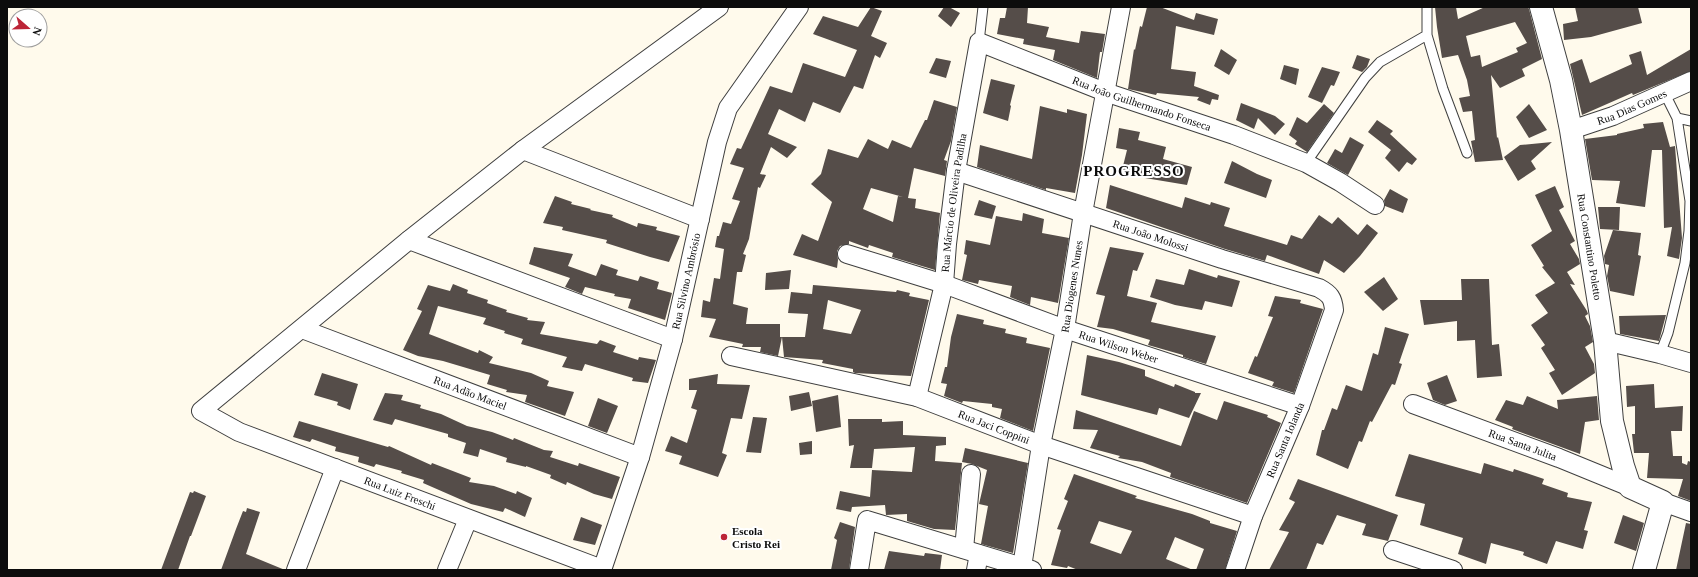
<svg xmlns="http://www.w3.org/2000/svg" width="1698" height="577" font-family="'Times New Roman',serif">
	<style>
		.building { fill: #554d49; fill-rule: evenodd }
		.lines { fill: none; stroke-linecap: round; stroke-linejoin: round }
		.service-casing { stroke: #3f3f3f; stroke-width: 11 }
		.minor-casing { stroke: #3f3f3f; stroke-width: 20 }
		.tertiary-casing { stroke: #3f3f3f; stroke-width: 24 }
		.service { stroke: #fff; stroke-width: 9 }
		.minor { stroke: #fff; stroke-width: 18 }
		.tertiary { stroke: #fff; stroke-width: 22 }
		.poi-dot { fill: #bc2437; stroke: #fff; stroke-width: 1.5 }
		.labels { text-anchor: middle; stroke-width: 4; stroke-linejoin: round; paint-order: stroke }
		.street-label { font-size: 11px; fill: #0c0c0c; stroke: #fff }
		.poi-label { font-size: 11px; font-weight: bold; fill: #0c0c0c; stroke: #fff; text-anchor: start }
		.district-label { font-size: 15px; font-weight: bold; letter-spacing: 1px; fill: #0c0c0c; stroke: #fff }
	</style>
	<rect width="100%" height="100%" fill="#fffaec"/>
	<path class="building" d="M 871,7 L 882,11 L 871,36 L 887,43 L 880,58 L 875,55 L 863,89 L 854,86 L 840,113 L 813,102 L 805,122 L 779,109 L 768,134 L 797,147 L 787,158 L 771,147 L 760,174 L 766,175 L 760,188 L 758,187 L 749,239 L 743,254 L 746,255 L 742,272 L 737,272 L 733,304 L 748,308 L 746,324 L 780,324 L 780,337 L 782,337 L 778,356 L 760,352 L 761,347 L 742,347 L 743,344 L 709,337 L 716,319 L 701,317 L 703,300 L 710,302 L 714,278 L 720,279 L 724,249 L 715,247 L 717,236 L 719,236 L 723,222 L 731,224 L 740,201 L 732,199 L 744,168 L 730,164 L 737,148 L 741,149 L 770,86 L 792,93 L 803,63 L 845,77 L 857,50 L 813,34 L 823,16 L 858,27 Z
		M 944,7 L 949,7 L 960,13 L 951,27 L 938,16 Z
		M 1007,7 L 1028,7 L 1027,23 L 1049,27 L 1046,37 L 1079,43 L 1081,31 L 1105,34 L 1102,52 L 1100,52 L 1097,78 L 1053,60 L 1055,50 L 1023,44 L 1024,39 L 997,34 L 1000,18 L 1005,18 Z
		M 1147,7 L 1160,7 L 1194,20 L 1196,13 L 1218,19 L 1214,35 L 1176,26 L 1171,69 L 1196,72 L 1194,86 L 1219,95 L 1218,100 L 1212,99 L 1210,105 L 1197,100 L 1199,97 L 1157,93 L 1156,95 L 1128,89 L 1134,49 L 1135,50 L 1140,26 L 1142,27 Z
		M 1435,7 L 1456,7 L 1458,19 L 1485,7 L 1528,7 L 1529,9 L 1542,59 L 1522,69 L 1525,76 L 1500,88 L 1491,75 L 1497,138 L 1498,137 L 1503,160 L 1475,162 L 1471,141 L 1475,140 L 1472,111 L 1463,112 L 1459,98 L 1470,96 L 1467,80 L 1458,55 L 1442,58 L 1437,27 ZM 1515,22 L 1527,43 L 1516,48 L 1518,52 L 1482,67 L 1480,55 L 1471,57 L 1466,36 Z
		M 1575,7 L 1638,7 L 1642,23 L 1591,37 L 1564,40 L 1563,24 L 1578,21 Z
		M 1221,49 L 1237,60 L 1229,75 L 1214,66 Z
		M 1691,49 L 1691,71 L 1633,95 L 1632,93 L 1582,115 L 1570,64 L 1582,59 L 1590,83 L 1632,64 L 1629,55 L 1641,51 L 1647,75 Z
		M 1357,55 L 1370,59 L 1367,67 L 1362,72 L 1352,68 Z
		M 936,58 L 951,61 L 946,78 L 929,73 Z
		M 1284,65 L 1299,69 L 1296,85 L 1280,79 Z
		M 1322,67 L 1340,72 L 1334,86 L 1331,85 L 1322,103 L 1308,97 Z
		M 991,79 L 1015,85 L 1010,105 L 1011,106 L 1008,121 L 983,113 Z
		M 934,100 L 957,107 L 951,141 L 944,160 L 947,161 L 945,176 L 914,168 L 908,198 L 916,199 L 915,208 L 940,213 L 935,270 L 892,257 L 893,253 L 869,245 L 868,248 L 849,241 L 849,244 L 840,246 L 837,251 L 838,260 L 837,268 L 793,255 L 802,234 L 818,241 L 832,202 L 811,184 L 821,174 L 828,149 L 858,158 L 868,139 L 888,149 L 892,140 L 911,148 L 925,120 L 927,120 ZM 871,188 L 903,197 L 898,196 L 893,222 L 863,209 Z
		M 1241,103 L 1275,116 L 1285,124 L 1275,135 L 1258,118 L 1254,129 L 1236,120 Z
		M 1324,104 L 1334,113 L 1307,152 L 1295,144 L 1297,141 L 1289,135 L 1297,117 L 1307,123 Z
		M 1529,104 L 1547,130 L 1529,138 L 1516,117 Z
		M 1040,106 L 1067,113 L 1067,109 L 1087,114 L 1082,155 L 1075,193 L 1046,188 L 1046,190 L 977,167 L 980,145 L 1032,159 Z
		M 1377,120 L 1393,131 L 1390,134 L 1417,159 L 1412,165 L 1407,162 L 1399,172 L 1385,158 L 1391,150 L 1368,132 Z
		M 1663,122 L 1670,147 L 1675,146 L 1682,238 L 1679,259 L 1667,256 L 1672,227 L 1664,228 L 1662,150 L 1652,150 L 1645,207 L 1616,203 L 1620,181 L 1592,180 L 1585,139 L 1617,135 L 1617,134 L 1644,128 L 1643,124 Z
		M 1119,128 L 1140,132 L 1138,140 L 1166,147 L 1163,159 L 1192,167 L 1187,185 L 1121,174 L 1127,150 L 1116,148 Z
		M 1350,137 L 1364,145 L 1348,175 L 1327,163 L 1335,149 L 1342,153 Z
		M 1552,142 L 1531,161 L 1536,169 L 1518,181 L 1504,157 L 1520,145 Z
		M 1232,161 L 1257,174 L 1272,180 L 1266,198 L 1224,183 Z
		M 1110,185 L 1182,208 L 1185,197 L 1210,205 L 1211,202 L 1230,208 L 1224,226 L 1287,245 L 1291,235 L 1302,239 L 1319,215 L 1332,224 L 1338,217 L 1358,235 L 1367,224 L 1378,233 L 1360,256 L 1344,273 L 1324,260 L 1319,274 L 1267,255 L 1265,261 L 1225,249 L 1106,208 Z
		M 1555,186 L 1564,207 L 1559,210 L 1575,241 L 1570,244 L 1579,259 L 1580,264 L 1567,272 L 1575,285 L 1570,284 L 1587,311 L 1588,314 L 1585,316 L 1590,326 L 1593,342 L 1585,347 L 1594,364 L 1595,373 L 1562,395 L 1549,373 L 1555,370 L 1541,348 L 1545,345 L 1531,325 L 1548,313 L 1535,295 L 1555,283 L 1542,267 L 1544,266 L 1531,245 L 1552,231 L 1535,195 Z
		M 1390,189 L 1408,199 L 1403,213 L 1385,206 L 1384,200 Z
		M 555,196 L 572,202 L 571,204 L 591,209 L 590,210 L 613,215 L 612,217 L 637,227 L 638,223 L 657,227 L 656,230 L 680,236 L 669,262 L 650,257 L 606,243 L 607,240 L 562,230 L 563,227 L 543,223 Z
		M 979,200 L 996,206 L 992,219 L 974,215 Z
		M 1598,207 L 1620,207 L 1619,230 L 1600,229 Z
		M 1023,213 L 1044,219 L 1042,233 L 1069,238 L 1058,303 L 1031,297 L 1030,305 L 1010,297 L 1012,286 L 979,280 L 978,284 L 962,280 L 967,255 L 964,254 L 966,240 L 990,245 L 996,216 L 1022,221 Z
		M 1613,230 L 1641,233 L 1638,255 L 1641,256 L 1634,296 L 1610,291 L 1607,276 L 1609,265 L 1605,264 L 1604,256 Z
		M 534,247 L 573,254 L 568,266 L 596,276 L 601,264 L 618,270 L 616,275 L 638,281 L 640,276 L 659,282 L 657,289 L 672,293 L 665,320 L 628,308 L 631,299 L 614,296 L 615,294 L 585,287 L 582,294 L 565,287 L 570,278 L 529,264 Z
		M 1110,247 L 1144,253 L 1137,271 L 1133,270 L 1127,296 L 1157,303 L 1151,322 L 1216,336 L 1206,364 L 1183,357 L 1183,355 L 1148,345 L 1150,340 L 1113,329 L 1097,327 L 1105,296 L 1096,294 Z
		M 1189,269 L 1217,278 L 1218,275 L 1240,281 L 1232,307 L 1205,301 L 1202,310 L 1175,305 L 1150,297 L 1156,279 L 1184,285 Z
		M 791,270 L 789,289 L 765,290 L 766,273 Z
		M 1384,277 L 1398,299 L 1383,311 L 1364,292 Z
		M 1461,279 L 1489,279 L 1492,345 L 1499,344 L 1502,376 L 1477,378 L 1475,340 L 1457,341 L 1457,321 L 1424,325 L 1420,300 L 1462,300 Z
		M 453,284 L 468,290 L 467,293 L 488,300 L 487,303 L 507,310 L 506,312 L 528,318 L 527,320 L 545,322 L 540,334 L 597,344 L 600,340 L 616,346 L 613,352 L 638,360 L 639,357 L 656,360 L 648,383 L 632,381 L 633,378 L 585,364 L 582,371 L 562,367 L 567,357 L 521,344 L 523,339 L 504,333 L 505,331 L 483,324 L 486,318 L 438,306 L 429,334 L 478,353 L 479,350 L 493,357 L 489,363 L 531,373 L 549,381 L 547,386 L 574,392 L 565,416 L 525,402 L 527,395 L 506,392 L 507,390 L 487,384 L 490,375 L 443,361 L 418,356 L 403,350 L 422,311 L 417,309 L 428,285 L 450,291 Z
		M 813,285 L 896,292 L 897,290 L 910,293 L 909,296 L 929,300 L 911,376 L 855,373 L 853,372 L 853,369 L 822,363 L 823,360 L 784,357 L 782,337 L 805,337 L 808,314 L 788,313 L 791,292 L 812,294 ZM 828,300 L 861,310 L 851,334 L 823,329 Z
		M 1275,296 L 1301,300 L 1300,303 L 1323,309 L 1294,393 L 1272,386 L 1274,382 L 1248,373 L 1255,356 L 1257,357 L 1273,317 L 1268,316 Z
		M 957,314 L 984,320 L 983,324 L 1006,329 L 1005,333 L 1027,338 L 1026,343 L 1050,348 L 1033,431 L 1000,418 L 1002,409 L 992,407 L 992,404 L 963,401 L 962,403 L 944,396 L 947,384 L 941,383 L 945,367 L 947,367 L 951,337 Z
		M 1666,315 L 1659,341 L 1620,334 L 1619,316 Z
		M 1385,327 L 1409,334 L 1399,363 L 1402,364 L 1395,385 L 1392,384 L 1372,422 L 1370,421 L 1362,442 L 1359,441 L 1348,469 L 1316,455 L 1322,430 L 1324,430 L 1332,408 L 1337,410 L 1346,385 L 1362,391 L 1373,353 L 1378,355 Z
		M 1087,355 L 1119,362 L 1145,370 L 1145,376 L 1174,387 L 1175,384 L 1195,392 L 1195,393 L 1201,393 L 1189,418 L 1159,408 L 1157,415 L 1081,395 Z
		M 322,373 L 358,384 L 350,410 L 337,405 L 338,402 L 314,395 Z
		M 718,374 L 717,384 L 750,385 L 742,419 L 731,418 L 722,453 L 727,455 L 718,477 L 679,464 L 682,456 L 665,451 L 671,436 L 687,443 L 697,410 L 691,408 L 697,390 L 689,390 L 689,379 Z
		M 1447,375 L 1457,401 L 1445,405 L 1433,400 L 1427,383 Z
		M 1654,384 L 1655,408 L 1683,406 L 1682,431 L 1671,431 L 1673,456 L 1682,456 L 1682,463 L 1687,465 L 1688,461 L 1691,462 L 1691,501 L 1678,496 L 1683,479 L 1647,478 L 1649,453 L 1634,453 L 1632,434 L 1635,434 L 1635,406 L 1627,407 L 1626,386 Z
		M 809,392 L 812,406 L 791,411 L 789,396 Z
		M 385,393 L 403,395 L 401,400 L 421,405 L 420,408 L 441,414 L 467,426 L 492,432 L 513,440 L 514,438 L 544,450 L 553,451 L 550,457 L 578,466 L 579,463 L 620,477 L 612,499 L 594,494 L 567,482 L 566,485 L 550,478 L 551,475 L 526,466 L 526,467 L 506,462 L 507,458 L 480,449 L 478,457 L 463,453 L 466,443 L 448,437 L 448,434 L 395,419 L 392,425 L 373,420 Z
		M 838,395 L 841,427 L 816,432 L 812,401 Z
		M 1527,396 L 1558,409 L 1557,400 L 1597,396 L 1599,420 L 1585,422 L 1580,454 L 1512,429 L 1513,427 L 1495,420 L 1506,400 L 1523,405 Z
		M 598,398 L 618,406 L 607,433 L 588,426 Z
		M 1224,401 L 1268,415 L 1267,417 L 1281,423 L 1247,503 L 1170,477 L 1171,473 L 1142,462 L 1118,458 L 1120,456 L 1090,448 L 1098,430 L 1073,429 L 1076,410 L 1181,446 L 1194,411 L 1217,420 Z
		M 753,417 L 767,418 L 761,453 L 746,452 Z
		M 848,419 L 882,419 L 882,422 L 903,421 L 903,435 L 946,437 L 946,445 L 936,446 L 935,461 L 962,463 L 955,530 L 934,529 L 907,521 L 907,514 L 886,515 L 885,505 L 852,507 L 851,512 L 836,509 L 840,491 L 870,497 L 872,470 L 912,472 L 915,447 L 874,449 L 872,468 L 850,468 L 854,445 L 849,446 Z
		M 299,421 L 388,447 L 389,446 L 431,465 L 432,463 L 471,478 L 469,482 L 494,486 L 516,494 L 517,491 L 532,498 L 525,517 L 505,508 L 503,512 L 471,504 L 423,483 L 424,480 L 401,473 L 402,471 L 376,464 L 374,467 L 358,462 L 359,457 L 335,451 L 336,447 L 312,439 L 310,442 L 293,437 Z
		M 812,441 L 812,454 L 800,455 L 799,443 Z
		M 965,448 L 1028,463 L 1013,553 L 981,544 L 988,506 L 979,504 L 987,470 L 972,464 L 962,462 Z
		M 1409,454 L 1481,474 L 1484,463 L 1513,472 L 1514,469 L 1544,479 L 1542,484 L 1568,493 L 1567,497 L 1592,502 L 1584,530 L 1588,531 L 1583,549 L 1556,541 L 1547,564 L 1523,555 L 1524,552 L 1491,543 L 1486,564 L 1458,554 L 1463,538 L 1420,525 L 1425,504 L 1395,496 Z
		M 1074,474 L 1137,496 L 1135,498 L 1192,514 L 1210,521 L 1210,523 L 1237,531 L 1225,570 L 1196,570 L 1204,549 L 1175,537 L 1166,559 L 1193,570 L 1078,570 L 1068,566 L 1067,568 L 1051,565 L 1061,530 L 1057,529 L 1068,501 L 1064,499 ZM 1099,521 L 1132,531 L 1121,554 L 1090,543 Z
		M 1298,479 L 1398,515 L 1388,541 L 1362,535 L 1366,524 L 1337,515 L 1323,545 L 1317,543 L 1306,570 L 1269,570 L 1289,532 L 1279,530 L 1295,502 L 1289,499 Z
		M 194,491 L 206,496 L 191,536 L 190,536 L 178,570 L 161,570 L 190,492 L 193,493 Z
		M 247,508 L 260,512 L 246,554 L 285,570 L 221,570 L 236,529 L 243,511 L 246,512 Z
		M 1623,515 L 1644,523 L 1636,551 L 1614,543 Z
		M 581,517 L 602,525 L 595,545 L 573,540 Z
		M 840,522 L 855,527 L 849,570 L 831,570 L 837,540 L 834,538 Z
		M 1686,523 L 1691,524 L 1691,570 L 1676,570 Z
		M 889,551 L 924,556 L 925,553 L 942,555 L 940,570 L 884,570 Z"/>
	<g class="lines">
		<g class="service-casing">
			<path id="service" d="M 1427,7 L 1427,35 L 1443,89 L 1467,153
				M 979,42 L 983,7
				M 1677,118 L 1691,121
				M 1306,163 L 1365,78 L 1380,62 L 1427,35
				M 1660,354 L 1668,333 L 1685,263 L 1689,231 L 1690,201 L 1677,118 L 1665,94"/>
		</g>
		<g class="minor-casing">
			<g id="minor">
				<path id="s1" d="M 1571,130 L 1613,116 L 1691,81"/>
				<path d="M 523,150 L 700,219"/>
				<path id="s2" d="M 956,171 L 1222,259 L 1319,288 C 1330,294 1333,298 1334,310 L 1300,406 L 1253,516 L 1235,570"/>
				<path d="M 409,240 L 673,339"/>
				<path id="s3" d="M 847,254 L 944,284 L 1065,329 L 1300,406"/>
				<path id="s4" d="M 302,329 L 640,457"/>
				<path d="M 1605,341 L 1660,354 L 1691,363"/>
				<path id="s5" d="M 731,356 L 917,397 L 1041,445 L 1253,516"/>
				<path id="s6" d="M 917,397 L 944,284 L 947,244 L 956,171 L 979,42 L 1105,92 L 1234,135 L 1306,163 L 1340,182 L 1375,205"/>
				<path id="s7" d="M 1413,404 L 1559,458 L 1630,487"/>
				<path d="M 1663,502 L 1691,512"/>
				<path d="M 964,549 L 971,474"/>
				<path d="M 1393,550 L 1453,570"/>
				<path id="s8" d="M 1022,567 L 1041,445 L 1065,329 L 1083,213 L 1121,7"/>
				<path d="M 602,569 L 239,432 L 201,411 L 409,240 L 523,150 L 719,7"/>
				<path d="M 296,570 L 335,468"/>
				<path d="M 447,570 L 468,519"/>
				<path id="s9" d="M 602,570 L 640,457 L 673,339 L 717,142 L 728,108 L 799,7"/>
				<path d="M 859,570 L 867,520 L 1032,570"/>
				<path d="M 976,570 L 979,554"/>
			</g>
		</g>
		<g class="tertiary-casing">
			<g id="tertiary">
				<path id="s10" d="M 1541,7 L 1561,80 L 1571,130 L 1605,341 L 1612,421 L 1623,466 L 1630,487 L 1663,502 L 1644,570"/>
			</g>
		</g>
		<use href="#service" class="service"/>
		<use href="#minor" class="minor"/>
		<use href="#tertiary" class="tertiary"/>
	</g>
	<circle class="poi-dot" cx="724" cy="537" r="4"/>
	<g class="labels">
		<g class="street-label">
			<text dy="4" stroke="none"><textPath href="#s6" startOffset="535">Rua João Guilhermando Fonseca</textPath></text>
			<text dy="4" stroke="none"><textPath href="#s1" startOffset="65">Rua Dias Gomes</textPath></text>
			<text dy="4" stroke="none"><textPath href="#s6" startOffset="198">Rua Márcio de Oliveira Padilha</textPath></text>
			<text dy="4" stroke="none"><textPath href="#s2" startOffset="205">Rua João Molossi</textPath></text>
			<text dy="4" stroke="none"><textPath href="#s10" startOffset="245">Rua Constantino Poletto</textPath></text>
			<text dy="4" stroke="none"><textPath href="#s9" startOffset="301">Rua Silvino Ambrósio</textPath></text>
			<text dy="4" stroke="none"><textPath href="#s8" startOffset="285">Rua Diogenes Nunes</textPath></text>
			<text dy="4" stroke="none"><textPath href="#s3" startOffset="287">Rua Wilson Weber</textPath></text>
			<text dy="4" stroke="none"><textPath href="#s4" startOffset="180">Rua Adão Maciel</textPath></text>
			<text dy="4" stroke="none"><textPath href="#s5" startOffset="273">Rua Jaci Coppini</textPath></text>
			<text transform="translate(1285 440) rotate(-67)" y="4">Rua Santa Iolanda</text>
			<text dy="4" stroke="none"><textPath href="#s7" startOffset="117">Rua Santa Julita</textPath></text>
			<text transform="translate(400 493) rotate(21)" y="4">Rua Luiz Freschi</text>
		</g>
		<g class="poi-label">
			<text x="732" y="535">Escola<tspan x="732" dy="13">Cristo Rei</tspan></text>
		</g>
		<g class="district-label">
			<text x="1134" y="176">PROGRESSO</text>
		</g>
	</g>
	<rect width="1698" height="577" fill="none" stroke="#0c0c0c" stroke-width="16"/>
	<g transform="translate(28 28) rotate(110)"><circle r="19" fill="#ffffff" stroke="#9e9e9e"/>
	<path d="M0-3L7 15L0 10L-7 15Z" fill="#bc2437"/>
	<text y="-6" font-size="11" font-weight="bold" text-anchor="middle" fill="#0c0c0c">N</text>
	</g>
</svg>
